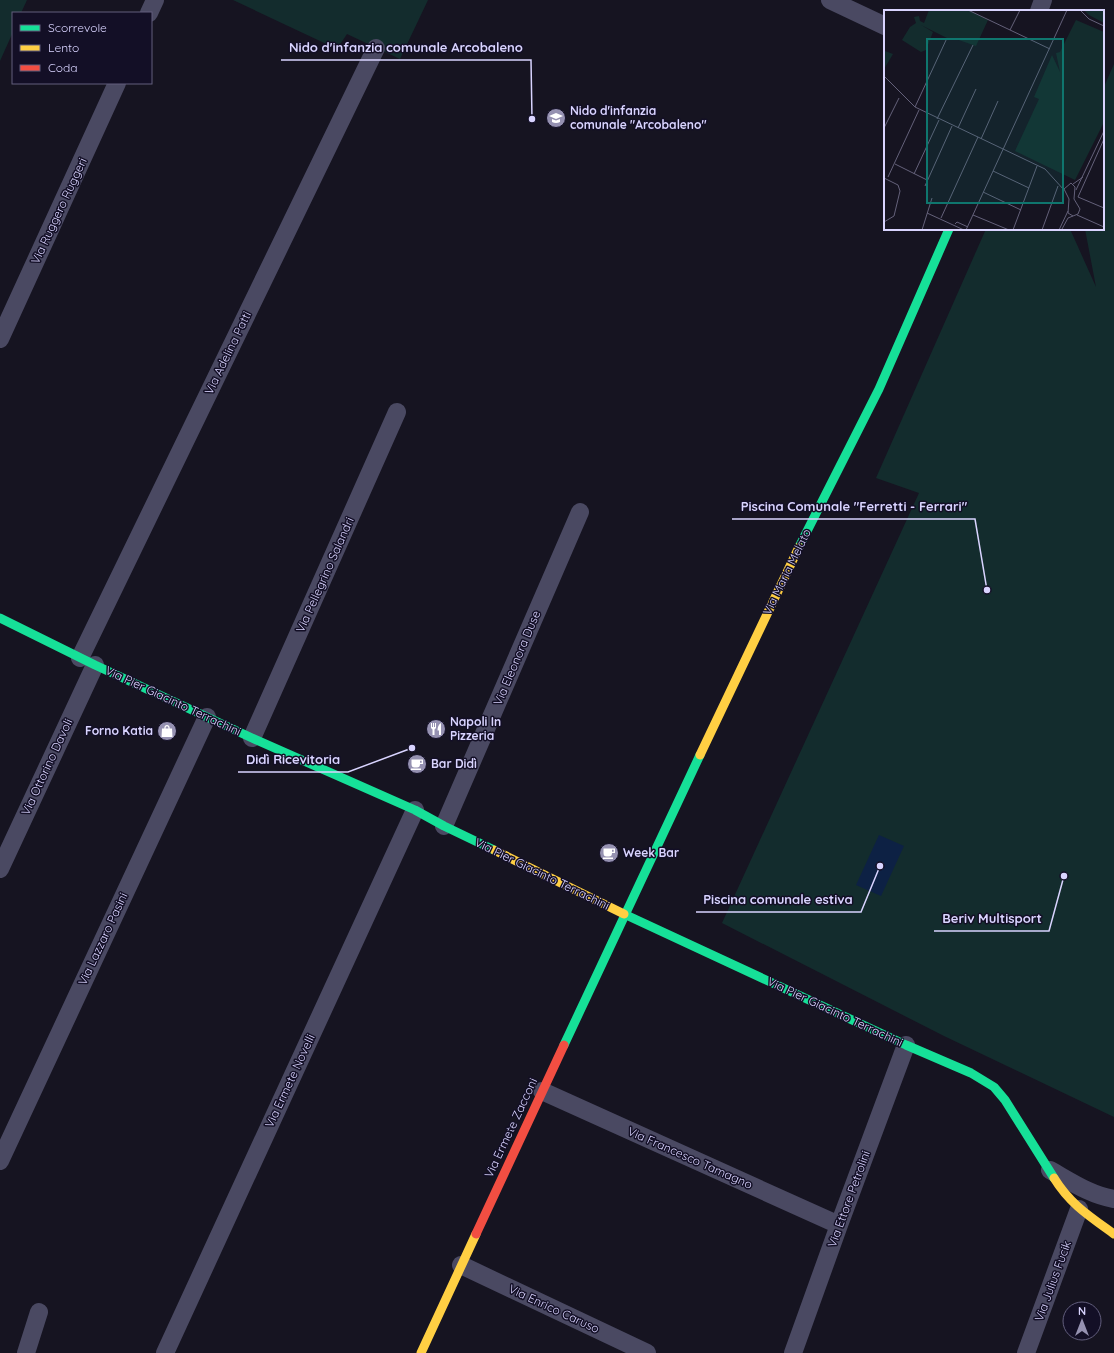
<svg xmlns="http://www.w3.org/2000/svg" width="1114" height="1353" font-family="Quicksand,sans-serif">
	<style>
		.green { fill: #132c2d }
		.water { fill: #0d2144 }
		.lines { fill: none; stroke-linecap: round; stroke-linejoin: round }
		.street { stroke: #4a4962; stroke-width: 18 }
		.fast { stroke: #16e098; stroke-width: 9 }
		.slow { stroke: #ffcf43; stroke-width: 9 }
		.jam { stroke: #f24e42; stroke-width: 9 }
		.labels { text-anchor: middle; stroke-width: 3; stroke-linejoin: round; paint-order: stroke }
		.poi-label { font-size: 12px; font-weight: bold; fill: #d9d4ff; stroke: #130f26; text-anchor: start }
		.street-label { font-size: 12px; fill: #d9d4ff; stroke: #130f26 }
		.inset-road { fill: none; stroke: #64617a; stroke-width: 1 }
		.view { fill: #0f766e; fill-opacity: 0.15; stroke: #0f766e; stroke-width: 2 }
		.inset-edge { fill: none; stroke: #d9d4ff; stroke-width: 2 }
		.leader { fill: none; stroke: #d9d4ff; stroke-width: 1.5 }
		.callout-dot { fill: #d9d4ff; stroke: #130f26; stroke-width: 1.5 }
		.callout-label { font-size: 13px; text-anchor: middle; font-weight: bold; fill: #d9d4ff; stroke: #130f26; stroke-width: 3; stroke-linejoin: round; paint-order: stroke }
	</style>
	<rect width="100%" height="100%" fill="#161421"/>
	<path class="green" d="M 0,0 L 27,0 L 21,13 L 13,13 L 13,32 L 0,61 Z
		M 233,0 L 428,0 L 400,59 L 347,34 L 337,49 Z
		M 1114,64 L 1114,1117 L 944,1036 L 722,923 L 919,493 L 876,478 L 986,229 L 1070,229 L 1096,287 L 1085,229 L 1103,229 L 1103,89 Z"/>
	<path class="water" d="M 879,835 L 904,846 L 881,896 L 856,885 Z"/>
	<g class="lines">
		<path class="street" d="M 830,0 L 885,26
			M 1039,11 L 1043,0
			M 149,13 L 155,0
			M 0,339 L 117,83
			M 80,658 L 376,48
			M 252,738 L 397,412
			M 444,826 L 580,512
			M 0,869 L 95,665
			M 542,1091 L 839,1225
			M 0,1161 L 207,717
			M 1050,1170 C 1070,1181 1090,1195 1114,1199
			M 461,1265 L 647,1353
			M 26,1353 L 39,1312
			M 165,1353 L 415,810
			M 793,1353 L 839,1225 L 906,1045
			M 1026,1353 L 1079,1209"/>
		<path class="fast" d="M 799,547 L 879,389 L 949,229
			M 0,618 L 95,665 L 252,738 L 415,810 L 444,826 L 494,850
			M 624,914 L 906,1045 L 971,1073 L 994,1087 L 1005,1100 L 1054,1178
			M 564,1045 L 700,755"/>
		<path class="slow" d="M 700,755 L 799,547
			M 494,850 L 624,914
			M 1054,1178 C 1070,1204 1089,1216 1114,1234
			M 421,1353 L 476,1234"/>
		<path class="jam" d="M 476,1234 L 564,1045"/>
	</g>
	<defs>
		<g id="school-disc" transform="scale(1)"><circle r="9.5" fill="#9591b1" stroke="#130f26"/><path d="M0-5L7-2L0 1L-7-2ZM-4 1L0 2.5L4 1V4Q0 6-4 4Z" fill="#fff"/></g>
		<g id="restaurant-disc" transform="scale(1)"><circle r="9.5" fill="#9591b1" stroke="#130f26"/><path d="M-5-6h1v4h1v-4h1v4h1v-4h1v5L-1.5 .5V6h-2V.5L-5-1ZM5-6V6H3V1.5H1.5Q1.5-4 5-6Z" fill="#fff"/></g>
		<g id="shop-disc" transform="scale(1)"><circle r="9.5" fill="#9591b1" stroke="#130f26"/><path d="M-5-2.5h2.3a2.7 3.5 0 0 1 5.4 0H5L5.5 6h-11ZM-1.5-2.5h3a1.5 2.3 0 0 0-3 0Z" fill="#fff"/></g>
		<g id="cafe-disc" transform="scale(1)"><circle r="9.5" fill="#9591b1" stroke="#130f26"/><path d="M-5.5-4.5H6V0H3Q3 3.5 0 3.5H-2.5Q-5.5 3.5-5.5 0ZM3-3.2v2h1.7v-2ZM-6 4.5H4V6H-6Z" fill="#fff"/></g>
	</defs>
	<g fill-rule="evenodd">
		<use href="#school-disc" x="556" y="118"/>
		<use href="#restaurant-disc" x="436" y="729"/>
		<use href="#shop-disc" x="167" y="731"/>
		<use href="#cafe-disc" x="417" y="764"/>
		<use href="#cafe-disc" x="609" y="853"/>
	</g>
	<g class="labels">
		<g class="poi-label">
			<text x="570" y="115">Nido d'infanzia<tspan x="570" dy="14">comunale "Arcobaleno"</tspan></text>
			<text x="450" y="726">Napoli In<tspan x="450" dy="14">Pizzeria</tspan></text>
			<text x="153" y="735" text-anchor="end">Forno Katia</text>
			<text x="431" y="768">Bar Didì</text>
			<text x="623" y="857">Week Bar</text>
		</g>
		<g class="street-label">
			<text transform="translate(59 211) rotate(-65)" y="4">Via Ruggero Ruggeri</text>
			<text transform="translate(228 353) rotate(-64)" y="4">Via Adelina Patti</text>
			<text transform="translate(787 572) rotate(-64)" y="4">Via Maria Melato</text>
			<text transform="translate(325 575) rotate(-66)" y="4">Via Pellegrino Salandri</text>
			<text transform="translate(517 658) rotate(-67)" y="4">Via Eleonora Duse</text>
			<text transform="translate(173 701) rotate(25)" y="4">Via Pier Giacinto Terrachini</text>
			<text transform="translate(47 767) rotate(-65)" y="4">Via Ottorino Davoli</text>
			<text transform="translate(542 874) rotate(26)" y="4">Via Pier Giacinto Terrachini</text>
			<text transform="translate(103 939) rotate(-65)" y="4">Via Lazzaro Pasini</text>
			<text transform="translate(835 1012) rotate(25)" y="4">Via Pier Giacinto Terrachini</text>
			<text transform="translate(290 1081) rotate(-65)" y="4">Via Ermete Novelli</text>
			<text transform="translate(511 1128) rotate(-65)" y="4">Via Ermete Zacconi</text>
			<text transform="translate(690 1158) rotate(24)" y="4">Via Francesco Tamagno</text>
			<text transform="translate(849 1199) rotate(-70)" y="4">Via Ettore Petrolini</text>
			<text transform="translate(1053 1281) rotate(-70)" y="4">Via Julius Fucik</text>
			<text transform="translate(554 1309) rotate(25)" y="4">Via Enrico Caruso</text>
		</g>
	</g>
	<g transform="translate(884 10)">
		<rect width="220" height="220" fill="#161421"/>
		<path d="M 45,0 L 84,0 L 104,10 L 92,36 L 69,28 L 65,29 L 37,15 L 49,22 L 42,40 L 37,42 L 18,30 L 26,17 L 32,13 L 30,7 L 35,6 L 36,11 L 40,13 ZM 200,0 L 220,0 L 220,13 L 205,5 ZM 192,10 L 220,22 L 220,112 L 191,170 L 131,141 L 155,89 L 150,87 L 168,45 L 176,62 L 172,43 L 176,42 ZM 1,41 L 9,44 L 0,59 L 0,42 Z" fill="#132c2d"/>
		<path class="inset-road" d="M 84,0 L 166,39M 196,0 L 205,9 L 220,16M 126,20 L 136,0M 0,66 L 31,97 L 161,159 L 180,180M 31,97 L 63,28M 53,109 L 89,35M 0,118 L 15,88M 74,118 L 92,79M 97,129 L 114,91M 220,129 L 194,187 L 220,198M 11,154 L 43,170M 109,161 L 145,178M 30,164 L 55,110M 4,167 L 35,100M 0,168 L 14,175 L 16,181 L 10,206 L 0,212M 187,173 L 191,177 L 190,189 L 196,199 L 194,204 L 189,206 L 184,203 L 185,189 L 180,179 ZM 189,174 L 199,167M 41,176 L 68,116M 192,180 L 220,121M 99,182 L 137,200M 43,203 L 80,220M 89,205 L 125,220M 193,205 L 220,217M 57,208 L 94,127M 71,214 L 73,212 L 84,217M 178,219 L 184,208 L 189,206M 38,220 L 48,188M 82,220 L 183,0M 129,220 L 153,156M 158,220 L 174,176M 175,220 L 184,201"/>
		<path class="view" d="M 43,29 L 179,29 L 179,193 L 43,193 Z"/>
		<rect width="220" height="220" class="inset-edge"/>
	</g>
	<path class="leader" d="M532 119L531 60H281M987 590L975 519H732M412 748L348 772H238M880 866L861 912H696M1064 876L1049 931H934"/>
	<g class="callout-dot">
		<circle cx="532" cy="119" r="4"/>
		<circle cx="987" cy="590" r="4"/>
		<circle cx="412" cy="748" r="4"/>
		<circle cx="880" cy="866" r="4"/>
		<circle cx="1064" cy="876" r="4"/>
	</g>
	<g class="callout-label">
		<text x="406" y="52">Nido d'infanzia comunale Arcobaleno</text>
		<text x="854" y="511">Piscina Comunale "Ferretti - Ferrari"</text>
		<text x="293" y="764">Didì Ricevitoria</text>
		<text x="778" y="904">Piscina comunale estiva</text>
		<text x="992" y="923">Beriv Multisport</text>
	</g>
	<rect x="12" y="12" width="140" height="72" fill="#130f26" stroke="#625e7d"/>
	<rect x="20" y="25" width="20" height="6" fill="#16e098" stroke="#625e7d"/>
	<text x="48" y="32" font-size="12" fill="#d9d4ff">Scorrevole</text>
	<rect x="20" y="45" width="20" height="6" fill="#ffcf43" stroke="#625e7d"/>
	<text x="48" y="52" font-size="12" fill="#d9d4ff">Lento</text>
	<rect x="20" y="65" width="20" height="6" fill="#f24e42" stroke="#625e7d"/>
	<text x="48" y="72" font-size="12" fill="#d9d4ff">Coda</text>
	<g transform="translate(1082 1321)"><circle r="19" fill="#130f26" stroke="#625e7d"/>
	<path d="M0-3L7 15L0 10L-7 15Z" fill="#9591b1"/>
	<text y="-6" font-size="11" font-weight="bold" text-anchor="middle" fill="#d9d4ff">N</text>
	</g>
</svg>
